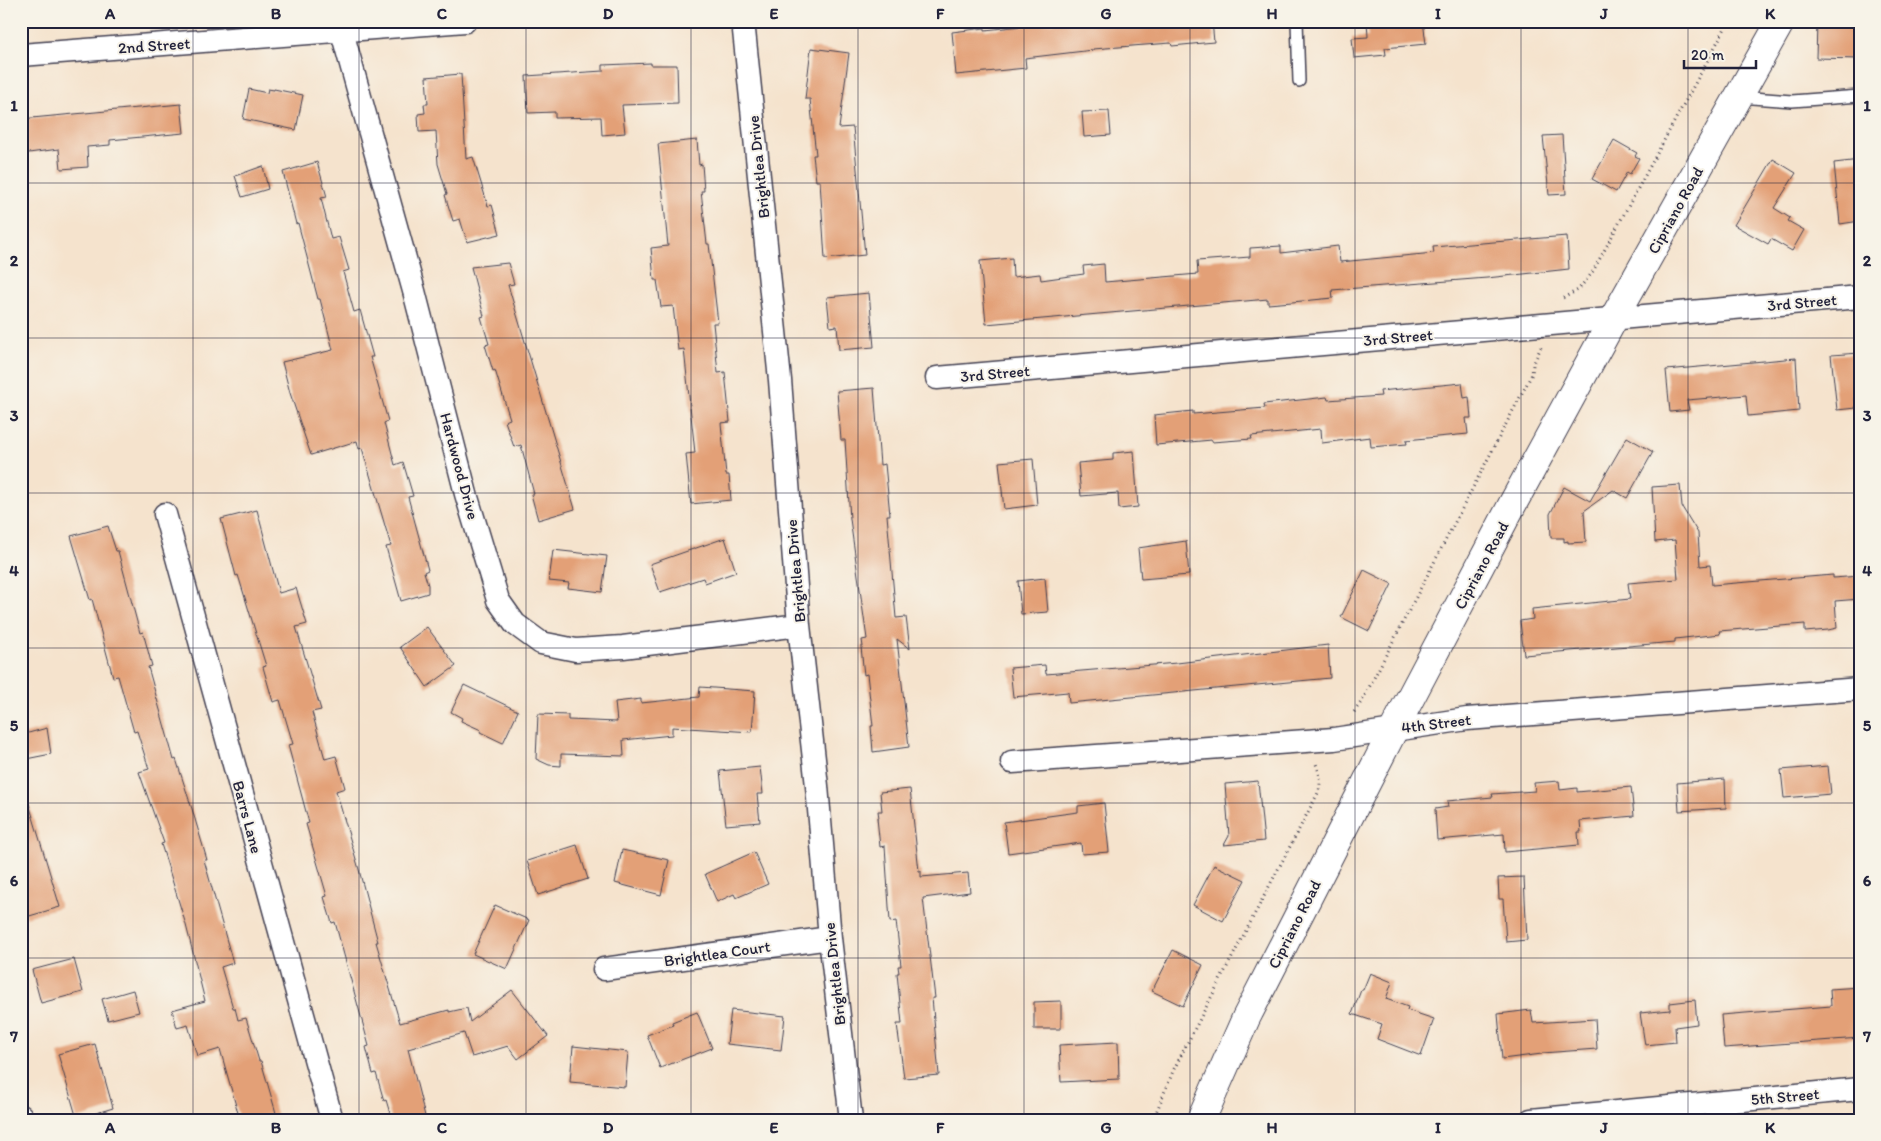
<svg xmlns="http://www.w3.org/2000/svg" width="1881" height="1141" font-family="Itim,sans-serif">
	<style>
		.building { fill: #e3a077 }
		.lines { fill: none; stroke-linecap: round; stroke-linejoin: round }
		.service-casing { stroke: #423f51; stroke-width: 14 }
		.minor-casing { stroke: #423f51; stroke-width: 25 }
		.tertiary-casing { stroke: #423f51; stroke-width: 30 }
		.path { stroke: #423f51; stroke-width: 3; stroke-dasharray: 1 4; stroke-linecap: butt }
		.service { stroke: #fff; stroke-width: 11 }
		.minor { stroke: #fff; stroke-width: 22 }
		.tertiary { stroke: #fff; stroke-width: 28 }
		.grid { fill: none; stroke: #22223b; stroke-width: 1; stroke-opacity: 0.55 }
		.labels { text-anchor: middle; stroke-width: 4; stroke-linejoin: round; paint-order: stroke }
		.street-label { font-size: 16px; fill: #22223b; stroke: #f7f3e8 }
		.neatline { fill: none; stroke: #22223b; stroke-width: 2 }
		.grid-label { font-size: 16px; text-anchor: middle; font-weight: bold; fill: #22223b }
	</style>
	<rect width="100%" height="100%" fill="#f7f3e8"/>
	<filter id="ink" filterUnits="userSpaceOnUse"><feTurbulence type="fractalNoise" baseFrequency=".02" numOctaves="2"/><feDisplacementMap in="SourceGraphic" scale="10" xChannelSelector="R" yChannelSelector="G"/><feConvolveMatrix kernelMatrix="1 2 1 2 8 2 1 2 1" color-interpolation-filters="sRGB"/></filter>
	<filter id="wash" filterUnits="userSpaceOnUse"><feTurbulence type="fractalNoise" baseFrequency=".0096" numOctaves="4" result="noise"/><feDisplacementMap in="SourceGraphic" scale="20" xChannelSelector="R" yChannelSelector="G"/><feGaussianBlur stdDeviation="1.12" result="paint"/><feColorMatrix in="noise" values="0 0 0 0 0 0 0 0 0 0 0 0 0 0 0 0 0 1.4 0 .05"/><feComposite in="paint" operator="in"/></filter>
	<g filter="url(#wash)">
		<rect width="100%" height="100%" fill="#f5e3cd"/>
		<g id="blocks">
			<path class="building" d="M 1069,21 L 1212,21 L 1214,42 L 1172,46 L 1171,43 L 1093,49 L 1093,50 L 1025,58 L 1026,68 L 956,75 L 952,32 L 985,28 L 985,30 Z
				M 1367,21 L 1423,21 L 1426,44 L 1385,48 L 1386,55 L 1354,58 L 1352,38 L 1368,37 Z
				M 1817,24 L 1860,25 L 1860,59 L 1816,58 Z
				M 811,48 L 849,53 L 839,128 L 853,127 L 865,255 L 825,259 L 820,181 L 816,181 L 813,155 L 816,155 L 810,99 L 805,99 Z
				M 651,63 L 651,65 L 677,65 L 678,103 L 622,105 L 625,133 L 602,135 L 601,117 L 555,118 L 555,112 L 528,113 L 526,76 L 603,71 L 603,65 Z
				M 461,74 L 466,159 L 473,157 L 488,206 L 492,205 L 500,234 L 467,242 L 460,219 L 453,221 L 445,195 L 447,194 L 438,164 L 436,131 L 419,132 L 418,114 L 425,113 L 424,104 L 428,104 L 426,77 Z
				M 249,89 L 267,93 L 268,89 L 274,90 L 274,89 L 303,95 L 296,130 L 243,119 Z
				M 181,104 L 184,133 L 110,140 L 110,145 L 87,147 L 88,167 L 61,169 L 59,149 L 21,154 L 21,119 Z
				M 1109,111 L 1111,135 L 1084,137 L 1082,112 Z
				M 1562,135 L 1566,194 L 1549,195 L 1543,136 Z
				M 697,140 L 699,165 L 702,164 L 704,191 L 701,191 L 707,244 L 709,244 L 718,323 L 713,323 L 718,373 L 725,372 L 730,422 L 721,423 L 726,475 L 729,475 L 731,500 L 691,504 L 686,454 L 695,453 L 684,349 L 678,350 L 673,306 L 661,307 L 657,280 L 654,280 L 651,248 L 668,246 L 658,144 Z
				M 1614,140 L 1637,153 L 1635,156 L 1639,158 L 1630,174 L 1627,172 L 1616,192 L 1592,179 Z
				M 1773,159 L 1796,173 L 1774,208 L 1790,218 L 1788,221 L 1804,230 L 1792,251 L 1771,239 L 1768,244 L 1734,225 Z
				M 1860,160 L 1860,221 L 1840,224 L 1834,163 Z
				M 317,162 L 327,197 L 321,198 L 331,239 L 339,237 L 349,270 L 343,272 L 354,312 L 360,310 L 373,357 L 370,357 L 388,421 L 384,423 L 395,465 L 403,462 L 413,496 L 408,497 L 428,570 L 424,572 L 428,585 L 428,593 L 401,601 L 386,547 L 391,546 L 362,448 L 359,449 L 357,441 L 311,455 L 290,393 L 282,362 L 333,350 L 320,299 L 318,299 L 298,223 L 296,224 L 283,172 Z
				M 263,166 L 268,189 L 242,197 L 235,176 Z
				M 1567,236 L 1569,269 L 1487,278 L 1332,290 L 1333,298 L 1292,302 L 1268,304 L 1268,299 L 986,324 L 980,261 L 1012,258 L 1013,277 L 1040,274 L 1041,280 L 1084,274 L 1083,266 L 1104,264 L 1105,282 L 1198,274 L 1197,261 L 1250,257 L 1250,248 L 1281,246 L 1281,253 L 1338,246 L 1340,262 L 1434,253 L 1433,247 Z
				M 508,263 L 514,284 L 508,285 L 575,509 L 538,520 L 531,494 L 534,494 L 521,445 L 514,447 L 505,421 L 510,419 L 495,370 L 493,371 L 485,345 L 489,344 L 481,317 L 484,316 L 471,267 Z
				M 869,293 L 874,347 L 839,350 L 837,326 L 830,327 L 827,297 Z
				M 1860,353 L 1860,384 L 1854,385 L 1856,408 L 1837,410 L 1831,355 Z
				M 1796,358 L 1799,411 L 1748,416 L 1746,395 L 1687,400 L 1689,410 L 1670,412 L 1666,370 Z
				M 1462,383 L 1464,398 L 1469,397 L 1471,418 L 1466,418 L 1468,434 L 1406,440 L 1407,444 L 1371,447 L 1370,437 L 1322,443 L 1321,429 L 1251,436 L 1252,439 L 1212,442 L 1212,440 L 1156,445 L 1154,415 L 1193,411 L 1193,414 L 1265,408 L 1264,404 L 1327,397 L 1328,400 L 1381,396 L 1380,391 Z
				M 874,388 L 880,465 L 885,464 L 890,515 L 887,515 L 896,618 L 906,617 L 910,649 L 897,639 L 909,747 L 873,752 L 871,726 L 873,726 L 867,674 L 864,675 L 861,647 L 863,647 L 862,640 L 867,639 L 850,519 L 845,440 L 841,440 L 837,391 Z
				M 1627,437 L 1653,452 L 1627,498 L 1613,490 L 1584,511 L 1586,542 L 1568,543 L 1568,541 L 1564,542 L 1564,538 L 1551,538 L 1550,514 L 1564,487 L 1590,501 Z
				M 1134,451 L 1138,507 L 1119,509 L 1118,493 L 1081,496 L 1078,463 L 1113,460 L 1113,453 Z
				M 1033,459 L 1037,505 L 1004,509 L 999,462 Z
				M 1680,485 L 1682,507 L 1698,533 L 1700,566 L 1710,565 L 1712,585 L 1833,575 L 1833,578 L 1860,576 L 1860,599 L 1835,601 L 1837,628 L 1828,630 L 1805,632 L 1805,624 L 1719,631 L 1720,634 L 1675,639 L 1675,642 L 1524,655 L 1520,621 L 1533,619 L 1532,609 L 1630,599 L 1628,583 L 1678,579 L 1675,540 L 1655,542 L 1652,487 Z
				M 257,510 L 279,593 L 296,588 L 307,624 L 296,627 L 321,710 L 312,712 L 325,759 L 336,756 L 345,788 L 336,791 L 358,866 L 378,942 L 376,942 L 400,1023 L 449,1010 L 449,1012 L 467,1008 L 470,1022 L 512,990 L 548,1036 L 518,1059 L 508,1046 L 472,1057 L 464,1033 L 408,1049 L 426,1120 L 392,1120 L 386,1100 L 384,1101 L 376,1073 L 373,1074 L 366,1047 L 369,1046 L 335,922 L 332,923 L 324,897 L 327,896 L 306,824 L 309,823 L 288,745 L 293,744 L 280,700 L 273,702 L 263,667 L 266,666 L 238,575 L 236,576 L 221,519 Z
				M 108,526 L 116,551 L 118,551 L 140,633 L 143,632 L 152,666 L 148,667 L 174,760 L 176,759 L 192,809 L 207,860 L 204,860 L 233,963 L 221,967 L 233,1008 L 235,1008 L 238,1020 L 246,1018 L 259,1061 L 261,1061 L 278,1120 L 240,1120 L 220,1049 L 197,1056 L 188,1025 L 177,1028 L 172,1010 L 205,1001 L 186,925 L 161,844 L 164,843 L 139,772 L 149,769 L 137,731 L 134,732 L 118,676 L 113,677 L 92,599 L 90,600 L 71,536 Z
				M 725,538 L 736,572 L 705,583 L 703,578 L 660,592 L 650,564 Z
				M 1186,541 L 1189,575 L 1141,579 L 1138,548 Z
				M 553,550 L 607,556 L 602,592 L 568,588 L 569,583 L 549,581 Z
				M 1364,570 L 1392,584 L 1369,631 L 1341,617 Z
				M 1045,578 L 1048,612 L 1021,614 L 1018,581 Z
				M 427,627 L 456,666 L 427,687 L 400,647 Z
				M 1328,645 L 1330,678 L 1069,703 L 1068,692 L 1013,697 L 1010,668 L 1045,665 L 1046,674 L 1177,663 Z
				M 464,685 L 518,711 L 503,743 L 480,732 L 481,730 L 461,721 L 462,718 L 451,712 Z
				M 700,687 L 755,691 L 752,732 L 672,727 L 672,735 L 623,740 L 624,756 L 561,754 L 561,766 L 549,765 L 536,759 L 538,714 L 568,715 L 568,720 L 617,722 L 615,702 L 641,699 L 641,703 L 699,697 Z
				M 47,728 L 51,754 L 21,760 L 21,735 Z
				M 1828,766 L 1831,794 L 1784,798 L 1781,770 Z
				M 760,767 L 763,794 L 757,794 L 760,822 L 726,825 L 720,771 Z
				M 1725,779 L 1726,808 L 1679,811 L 1677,783 Z
				M 1258,781 L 1264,841 L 1224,845 L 1229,836 L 1225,784 Z
				M 1559,781 L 1560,790 L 1577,788 L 1577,792 L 1631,787 L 1634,816 L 1580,821 L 1581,832 L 1578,832 L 1579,845 L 1505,852 L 1504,834 L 1437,840 L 1435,809 L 1448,807 L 1447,801 L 1493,797 L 1492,794 L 1535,791 L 1534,783 Z
				M 910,789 L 919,871 L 921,871 L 921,877 L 968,873 L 970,892 L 923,898 L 935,998 L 932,998 L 939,1075 L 904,1078 L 897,1024 L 902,1024 L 897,973 L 899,973 L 898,966 L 901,966 L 896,921 L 890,922 L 885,846 L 880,847 L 877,818 L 879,818 L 878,811 L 882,811 L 880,792 Z
				M 26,794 L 60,907 L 26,917 L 21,900 L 21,795 Z
				M 1104,803 L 1109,852 L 1082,854 L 1081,843 L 1008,853 L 1004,822 L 1078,812 L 1078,806 Z
				M 577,845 L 588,879 L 538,895 L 527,861 Z
				M 622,850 L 669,860 L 661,895 L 615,883 Z
				M 754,852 L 768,884 L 736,898 L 734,894 L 717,902 L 705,874 Z
				M 1214,865 L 1245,880 L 1223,921 L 1193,905 Z
				M 1524,877 L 1527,940 L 1506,942 L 1503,899 L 1499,899 L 1498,878 Z
				M 495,905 L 529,920 L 507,969 L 473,954 Z
				M 1173,950 L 1203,965 L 1183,1006 L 1152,991 Z
				M 74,959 L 83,992 L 41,1003 L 32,970 Z
				M 1370,973 L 1392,982 L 1386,999 L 1408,1007 L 1407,1010 L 1434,1019 L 1421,1056 L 1377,1039 L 1382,1024 L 1352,1014 L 1361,990 L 1363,990 Z
				M 1860,987 L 1860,1038 L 1724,1048 L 1721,1015 L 1831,1006 L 1830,989 Z
				M 133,990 L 139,1012 L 108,1020 L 102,999 Z
				M 1695,1000 L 1697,1024 L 1675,1027 L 1676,1042 L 1645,1045 L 1640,1013 L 1670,1010 L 1670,1003 Z
				M 1061,1001 L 1061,1029 L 1034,1029 L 1034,1002 Z
				M 731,1010 L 785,1016 L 781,1050 L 727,1044 Z
				M 1531,1010 L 1533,1023 L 1595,1019 L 1597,1049 L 1542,1053 L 1542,1054 L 1502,1059 L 1498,1014 Z
				M 697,1012 L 712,1048 L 660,1068 L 647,1035 L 673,1025 L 672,1022 Z
				M 1118,1042 L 1119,1079 L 1061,1082 L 1059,1045 Z
				M 95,1044 L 113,1108 L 77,1119 L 58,1054 Z
				M 573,1046 L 628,1052 L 625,1087 L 570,1082 Z"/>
		</g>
	</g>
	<g filter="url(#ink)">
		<use href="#blocks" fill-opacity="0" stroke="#423f51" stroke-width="1"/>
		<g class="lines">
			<g class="service-casing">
				<path id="service" d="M 1297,21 L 1299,81
					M 1739,97 L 1792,101 L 1860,96"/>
			</g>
			<g class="minor-casing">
				<path id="minor" d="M 339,21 L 414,291 L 466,494 L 498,600 L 515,624 L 541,643 L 576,650 L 623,647 L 799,625
					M 743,21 L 780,380 L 799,625 L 817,786 L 830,938 L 851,1120
					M 21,55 L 465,21
					M 937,378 L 1860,297
					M 165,514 L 332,1120
					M 1012,762 L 1334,739 L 1467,719 L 1860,689
					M 604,969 L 830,938
					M 21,1116 L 22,1120
					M 1531,1120 L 1860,1089"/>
			</g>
			<g class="tertiary-casing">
				<path id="tertiary" d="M 1201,1120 L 1246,1018 L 1394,729 L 1512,505 L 1614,318 L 1781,21"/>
			</g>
			<path class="path" d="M 1563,298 L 1578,290 L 1592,273 L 1729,21
				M 1354,712 L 1362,701 L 1532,374 L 1533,365 L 1541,347
				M 1153,1120 L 1174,1069 L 1203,1013 L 1319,791 C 1321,780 1320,774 1316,764"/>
			<use href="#service" class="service"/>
			<use href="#minor" class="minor"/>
			<use href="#tertiary" class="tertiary"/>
		</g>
	</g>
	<path class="grid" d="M 193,21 L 193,1120M 359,21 L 359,1120M 526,21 L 526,1120M 691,21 L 691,1120M 858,21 L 858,1120M 1024,21 L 1024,1120M 1190,21 L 1190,1120M 1355,21 L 1355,1120M 1521,21 L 1521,1120M 1688,21 L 1688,1120M 21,183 L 1860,183M 21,338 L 1860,338M 21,493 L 1860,493M 21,648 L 1860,648M 21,803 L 1860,803M 21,958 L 1860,958"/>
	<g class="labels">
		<g class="street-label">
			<text transform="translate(154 45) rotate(-4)" y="6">2nd Street</text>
			<text transform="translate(758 167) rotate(-96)" y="6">Brightlea Drive</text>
			<text transform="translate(1675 210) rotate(-61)" y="6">Cipriano Road</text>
			<text transform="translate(1802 302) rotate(-5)" y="6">3rd Street</text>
			<text transform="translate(1398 337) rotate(-5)" y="6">3rd Street</text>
			<text transform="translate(995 373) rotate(-5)" y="6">3rd Street</text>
			<text transform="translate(460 466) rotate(75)" y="6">Hardwood Drive</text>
			<text transform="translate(1481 565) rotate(-62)" y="6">Cipriano Road</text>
			<text transform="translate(795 571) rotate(-95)" y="6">Brightlea Drive</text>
			<text transform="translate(1436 723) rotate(-7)" y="6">4th Street</text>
			<text transform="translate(248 817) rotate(75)" y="6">Barrs Lane</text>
			<text transform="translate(1294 924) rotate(-63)" y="6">Cipriano Road</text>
			<text transform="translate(717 953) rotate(-8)" y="6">Brightlea Court</text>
			<text transform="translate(834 974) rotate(-96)" y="6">Brightlea Drive</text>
			<text transform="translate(1785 1096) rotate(-5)" y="6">5th Street</text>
		</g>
	</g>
	<rect width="1881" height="1141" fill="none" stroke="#f7f3e8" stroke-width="55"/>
	<path d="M1684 60v8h72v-8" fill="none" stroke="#22223b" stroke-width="2.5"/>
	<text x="1691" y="60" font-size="15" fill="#22223b" stroke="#f7f3e8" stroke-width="4" paint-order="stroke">20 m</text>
	<rect x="28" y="28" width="1826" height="1086" class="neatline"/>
	<g class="grid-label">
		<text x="110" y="19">A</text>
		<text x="276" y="19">B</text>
		<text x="442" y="19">C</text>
		<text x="608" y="19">D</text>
		<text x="774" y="19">E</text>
		<text x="940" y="19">F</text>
		<text x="1106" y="19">G</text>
		<text x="1272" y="19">H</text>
		<text x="1438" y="19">I</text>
		<text x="1604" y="19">J</text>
		<text x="1770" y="19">K</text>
		<text x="14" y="111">1</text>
		<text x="1867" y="111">1</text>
		<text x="14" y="266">2</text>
		<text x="1867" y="266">2</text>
		<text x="14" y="421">3</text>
		<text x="1867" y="421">3</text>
		<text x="14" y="576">4</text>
		<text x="1867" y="576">4</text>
		<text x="14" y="731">5</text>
		<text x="1867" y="731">5</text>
		<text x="14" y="886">6</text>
		<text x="1867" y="886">6</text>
		<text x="14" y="1042">7</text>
		<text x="1867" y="1042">7</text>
		<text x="110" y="1133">A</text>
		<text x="276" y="1133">B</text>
		<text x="442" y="1133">C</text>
		<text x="608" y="1133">D</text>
		<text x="774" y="1133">E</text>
		<text x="940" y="1133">F</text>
		<text x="1106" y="1133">G</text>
		<text x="1272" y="1133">H</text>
		<text x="1438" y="1133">I</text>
		<text x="1604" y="1133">J</text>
		<text x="1770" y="1133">K</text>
	</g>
</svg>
